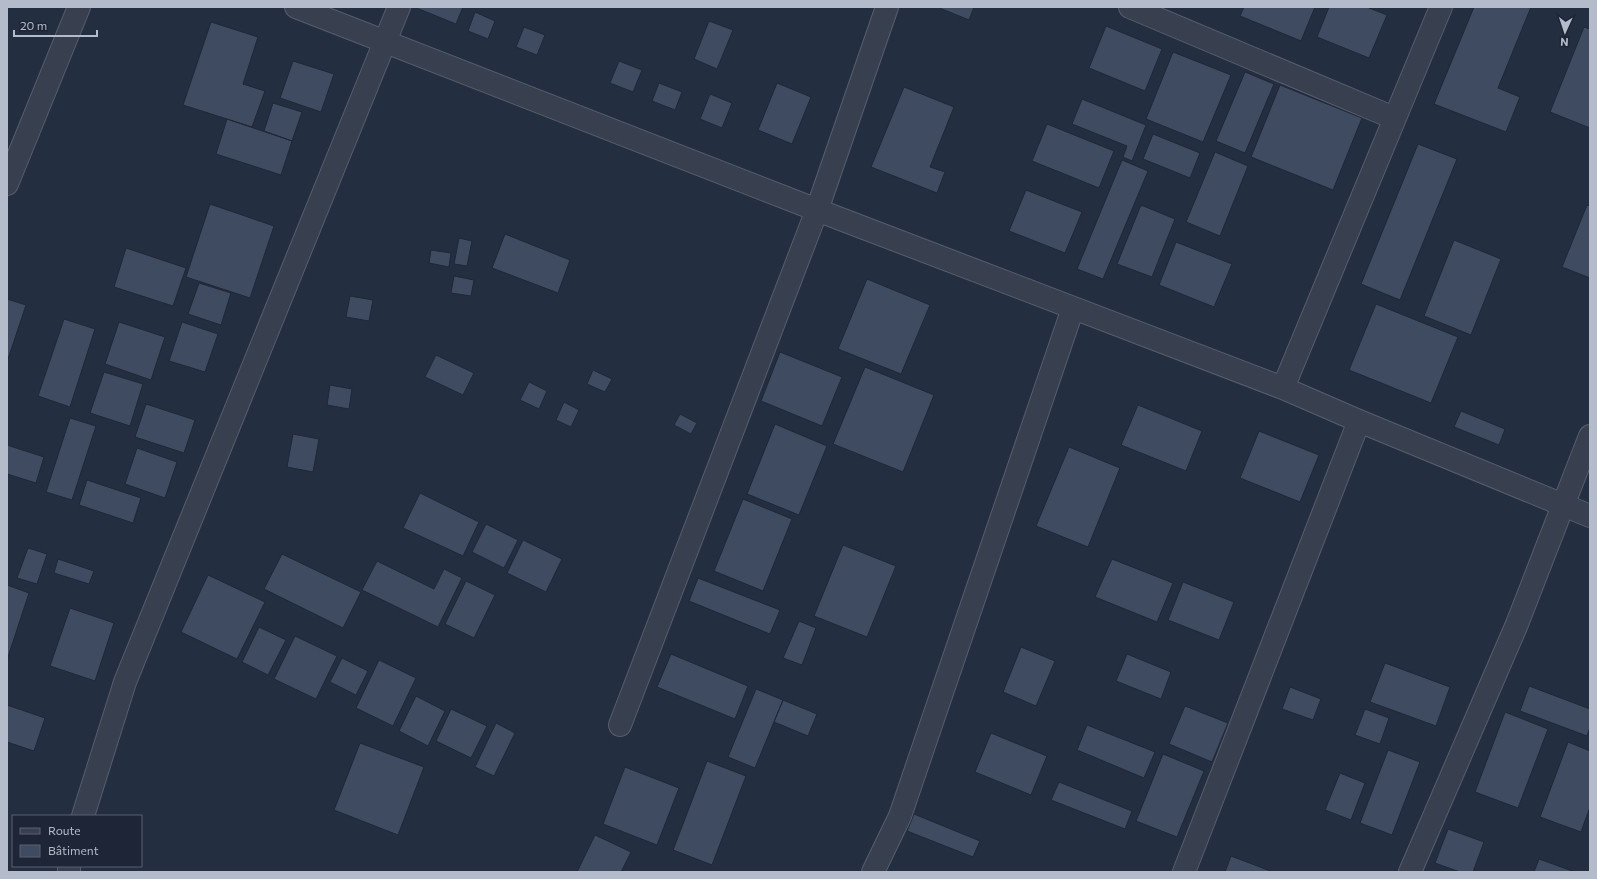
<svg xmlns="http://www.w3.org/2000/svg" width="1597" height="879" font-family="Commissioner,sans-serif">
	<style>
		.building { fill: #3f4b61; stroke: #1f2738 }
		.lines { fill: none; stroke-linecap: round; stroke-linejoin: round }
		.street-casing { stroke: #565e6e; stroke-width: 24 }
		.street { stroke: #384050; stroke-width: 22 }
	</style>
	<rect width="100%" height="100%" fill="#242e41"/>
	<path class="building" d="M 414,7 L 463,7 L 456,24 Z
		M 937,7 L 974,7 L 969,20 Z
		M 1244,7 L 1315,7 L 1301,41 L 1240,16 Z
		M 1329,7 L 1370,7 L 1369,8 L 1387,15 L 1369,58 L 1317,37 Z
		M 1474,7 L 1531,7 L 1498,88 L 1520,97 L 1506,132 L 1434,104 Z
		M 475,12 L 495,21 L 488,39 L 468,31 Z
		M 709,21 L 733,30 L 717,69 L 694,59 Z
		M 211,22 L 258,37 L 243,84 L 265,91 L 252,127 L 183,105 Z
		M 1106,26 L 1162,49 L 1145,91 L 1089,68 Z
		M 524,27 L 545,35 L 537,55 L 516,47 Z
		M 1584,27 L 1590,29 L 1590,128 L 1550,112 Z
		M 1173,52 L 1231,75 L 1203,142 L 1146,119 Z
		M 293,61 L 334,74 L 321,112 L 280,98 Z
		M 619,61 L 642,70 L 633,92 L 610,83 Z
		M 1245,72 L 1274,84 L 1245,153 L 1216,141 Z
		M 659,83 L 682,92 L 675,110 L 652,101 Z
		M 777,83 L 811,97 L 792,144 L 758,130 Z
		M 1280,85 L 1362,118 L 1333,190 L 1251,157 Z
		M 904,87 L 954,107 L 930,167 L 945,172 L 937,193 L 871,167 Z
		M 710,94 L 732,103 L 722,128 L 700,119 Z
		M 1082,99 L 1146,125 L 1132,161 L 1123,157 L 1127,146 L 1072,124 Z
		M 273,103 L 302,112 L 292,141 L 264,131 Z
		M 227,119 L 292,141 L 281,175 L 216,154 Z
		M 1047,124 L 1114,151 L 1099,188 L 1032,161 Z
		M 1153,134 L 1200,153 L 1190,178 L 1143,159 Z
		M 1418,144 L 1457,159 L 1400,300 L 1361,284 Z
		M 1215,152 L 1248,166 L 1220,236 L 1186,222 Z
		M 1122,160 L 1148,171 L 1103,279 L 1077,269 Z
		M 1026,190 L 1082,212 L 1065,253 L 1009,231 Z
		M 210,204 L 274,226 L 250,298 L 186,277 Z
		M 1141,205 L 1175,219 L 1152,277 L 1117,264 Z
		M 1587,205 L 1590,206 L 1590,278 L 1562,267 Z
		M 505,234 L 570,260 L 558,293 L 492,268 Z
		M 459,238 L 472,241 L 467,266 L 454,264 Z
		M 1454,240 L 1501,259 L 1471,335 L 1424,316 Z
		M 1176,242 L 1232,264 L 1214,307 L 1159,285 Z
		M 126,248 L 186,268 L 173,306 L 114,287 Z
		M 431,250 L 451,253 L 449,267 L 429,263 Z
		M 454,276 L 474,280 L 471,296 L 451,293 Z
		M 867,279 L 930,305 L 901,374 L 838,349 Z
		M 199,283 L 231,293 L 221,325 L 188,314 Z
		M 350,296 L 373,300 L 369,321 L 346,317 Z
		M 7,299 L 26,305 L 7,362 Z
		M 1376,304 L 1458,337 L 1431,403 L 1349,370 Z
		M 64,319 L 95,329 L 70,407 L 38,396 Z
		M 119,322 L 165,337 L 151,380 L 105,364 Z
		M 182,322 L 218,334 L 205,372 L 169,361 Z
		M 780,352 L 842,377 L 822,426 L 761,401 Z
		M 436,355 L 474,373 L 463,395 L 425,377 Z
		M 865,367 L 934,395 L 903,472 L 833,444 Z
		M 593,370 L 612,379 L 605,392 L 587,384 Z
		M 104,372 L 143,384 L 130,426 L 90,413 Z
		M 529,382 L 547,391 L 539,409 L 520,400 Z
		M 330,385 L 352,389 L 349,409 L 327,405 Z
		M 564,402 L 579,410 L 571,427 L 556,420 Z
		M 146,404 L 195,420 L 184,453 L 135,437 Z
		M 1138,405 L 1202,431 L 1186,471 L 1121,445 Z
		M 1461,411 L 1505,429 L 1499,445 L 1454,427 Z
		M 680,414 L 697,423 L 691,434 L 674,425 Z
		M 70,418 L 96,426 L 72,500 L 46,492 Z
		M 775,424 L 827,446 L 799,515 L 747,494 Z
		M 1259,431 L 1319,455 L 1300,502 L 1240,478 Z
		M 293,434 L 319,439 L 313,472 L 287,467 Z
		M 7,445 L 44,457 L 36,483 L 7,474 Z
		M 1069,447 L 1120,468 L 1088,547 L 1036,526 Z
		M 137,448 L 177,462 L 165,498 L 125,484 Z
		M 87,480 L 141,498 L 133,523 L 79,505 Z
		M 420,493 L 479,522 L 463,556 L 403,528 Z
		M 743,499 L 792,519 L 763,591 L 714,571 Z
		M 486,524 L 518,540 L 504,568 L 472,552 Z
		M 523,540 L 562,559 L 546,592 L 507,573 Z
		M 843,545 L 896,566 L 867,637 L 814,616 Z
		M 28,548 L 47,554 L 37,584 L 17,578 Z
		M 282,554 L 361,592 L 343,628 L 264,589 Z
		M 58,559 L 94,571 L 89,584 L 54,573 Z
		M 1112,559 L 1173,583 L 1157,622 L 1095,597 Z
		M 377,561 L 434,589 L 444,569 L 462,578 L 438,627 L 362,590 Z
		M 208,575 L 265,602 L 237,659 L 181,632 Z
		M 698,578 L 780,610 L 770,634 L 689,601 Z
		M 466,581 L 495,595 L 474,638 L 445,624 Z
		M 1183,582 L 1234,602 L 1219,640 L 1168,620 Z
		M 7,585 L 29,593 L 7,660 Z
		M 70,608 L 114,623 L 95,681 L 50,666 Z
		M 799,621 L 816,628 L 802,665 L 783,658 Z
		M 259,627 L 286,640 L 268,675 L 242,662 Z
		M 295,636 L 337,656 L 316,699 L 274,679 Z
		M 1021,647 L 1055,661 L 1036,706 L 1003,692 Z
		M 671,654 L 748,686 L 735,719 L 657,687 Z
		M 1127,654 L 1171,672 L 1161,699 L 1116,681 Z
		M 342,658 L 368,671 L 356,695 L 330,682 Z
		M 379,660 L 416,678 L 393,726 L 356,708 Z
		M 1385,663 L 1450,687 L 1436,726 L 1370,702 Z
		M 1529,686 L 1590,709 L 1590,727 L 1587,736 L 1520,711 Z
		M 1290,687 L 1321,699 L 1313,720 L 1282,709 Z
		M 756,689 L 783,700 L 755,768 L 728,757 Z
		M 416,696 L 445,711 L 428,746 L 399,731 Z
		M 783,700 L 817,714 L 808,736 L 774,722 Z
		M 7,705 L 45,718 L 34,751 L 7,742 Z
		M 1185,706 L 1228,723 L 1212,762 L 1169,744 Z
		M 451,709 L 487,726 L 471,758 L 436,741 Z
		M 1365,709 L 1389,718 L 1380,744 L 1355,735 Z
		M 1505,712 L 1548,729 L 1518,808 L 1475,792 Z
		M 496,723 L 515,733 L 494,776 L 475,767 Z
		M 1087,725 L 1155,752 L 1144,778 L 1077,750 Z
		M 991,733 L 1047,756 L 1031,795 L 975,772 Z
		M 1568,742 L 1590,751 L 1590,807 L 1581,832 L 1540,817 Z
		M 360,743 L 424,767 L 398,835 L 334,810 Z
		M 1388,750 L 1420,762 L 1392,835 L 1360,823 Z
		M 1163,754 L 1204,771 L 1177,837 L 1136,821 Z
		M 707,761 L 746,776 L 712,865 L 673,850 Z
		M 625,767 L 679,788 L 657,845 L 603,824 Z
		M 1340,773 L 1365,783 L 1351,820 L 1325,810 Z
		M 1059,782 L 1132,811 L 1125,829 L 1051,800 Z
		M 914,814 L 980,841 L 973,857 L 907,831 Z
		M 1448,829 L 1484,842 L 1473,872 L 1460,872 L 1435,863 Z
		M 595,835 L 631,852 L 621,872 L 577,872 Z
		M 1231,856 L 1273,872 L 1225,872 Z
		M 1539,859 L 1575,872 L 1534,872 Z"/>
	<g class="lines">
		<g class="street-casing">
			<path id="street" d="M 296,7 L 817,210 L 1283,388 L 1359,421 L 1590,516
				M 1130,7 L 1394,118
				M 7,184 L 79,7
				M 1283,388 L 1441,7
				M 620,725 L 817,210 L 887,7
				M 83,816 L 125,682 L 399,7
				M 69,866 L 69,872
				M 873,872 L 900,816 L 1073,308
				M 1184,872 L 1359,421
				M 1410,872 L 1517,624 L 1590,436"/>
		</g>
		<use href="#street" class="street"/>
	</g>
	<rect width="1597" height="879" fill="none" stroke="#b4bccb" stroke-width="16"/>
	<rect x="12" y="815" width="130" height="52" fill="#1d2536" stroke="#596172"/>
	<rect x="20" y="828" width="20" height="6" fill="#384050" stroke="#596172"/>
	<text x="48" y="835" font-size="12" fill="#b4bccb">Route</text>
	<rect x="20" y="845" width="20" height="12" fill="#3f4b61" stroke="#596172"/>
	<text x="48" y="855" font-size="12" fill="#b4bccb">Bâtiment</text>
	<g transform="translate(1565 32) rotate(183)" stroke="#1d2536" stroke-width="3" paint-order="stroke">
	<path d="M0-3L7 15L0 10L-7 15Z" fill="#b4bccb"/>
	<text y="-6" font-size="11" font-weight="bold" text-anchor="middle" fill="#b4bccb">N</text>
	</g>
	<path d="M14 30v6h83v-6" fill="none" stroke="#b4bccb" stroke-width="2"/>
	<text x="20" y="30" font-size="12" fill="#b4bccb" stroke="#1d2536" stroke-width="3" paint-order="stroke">20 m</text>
</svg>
